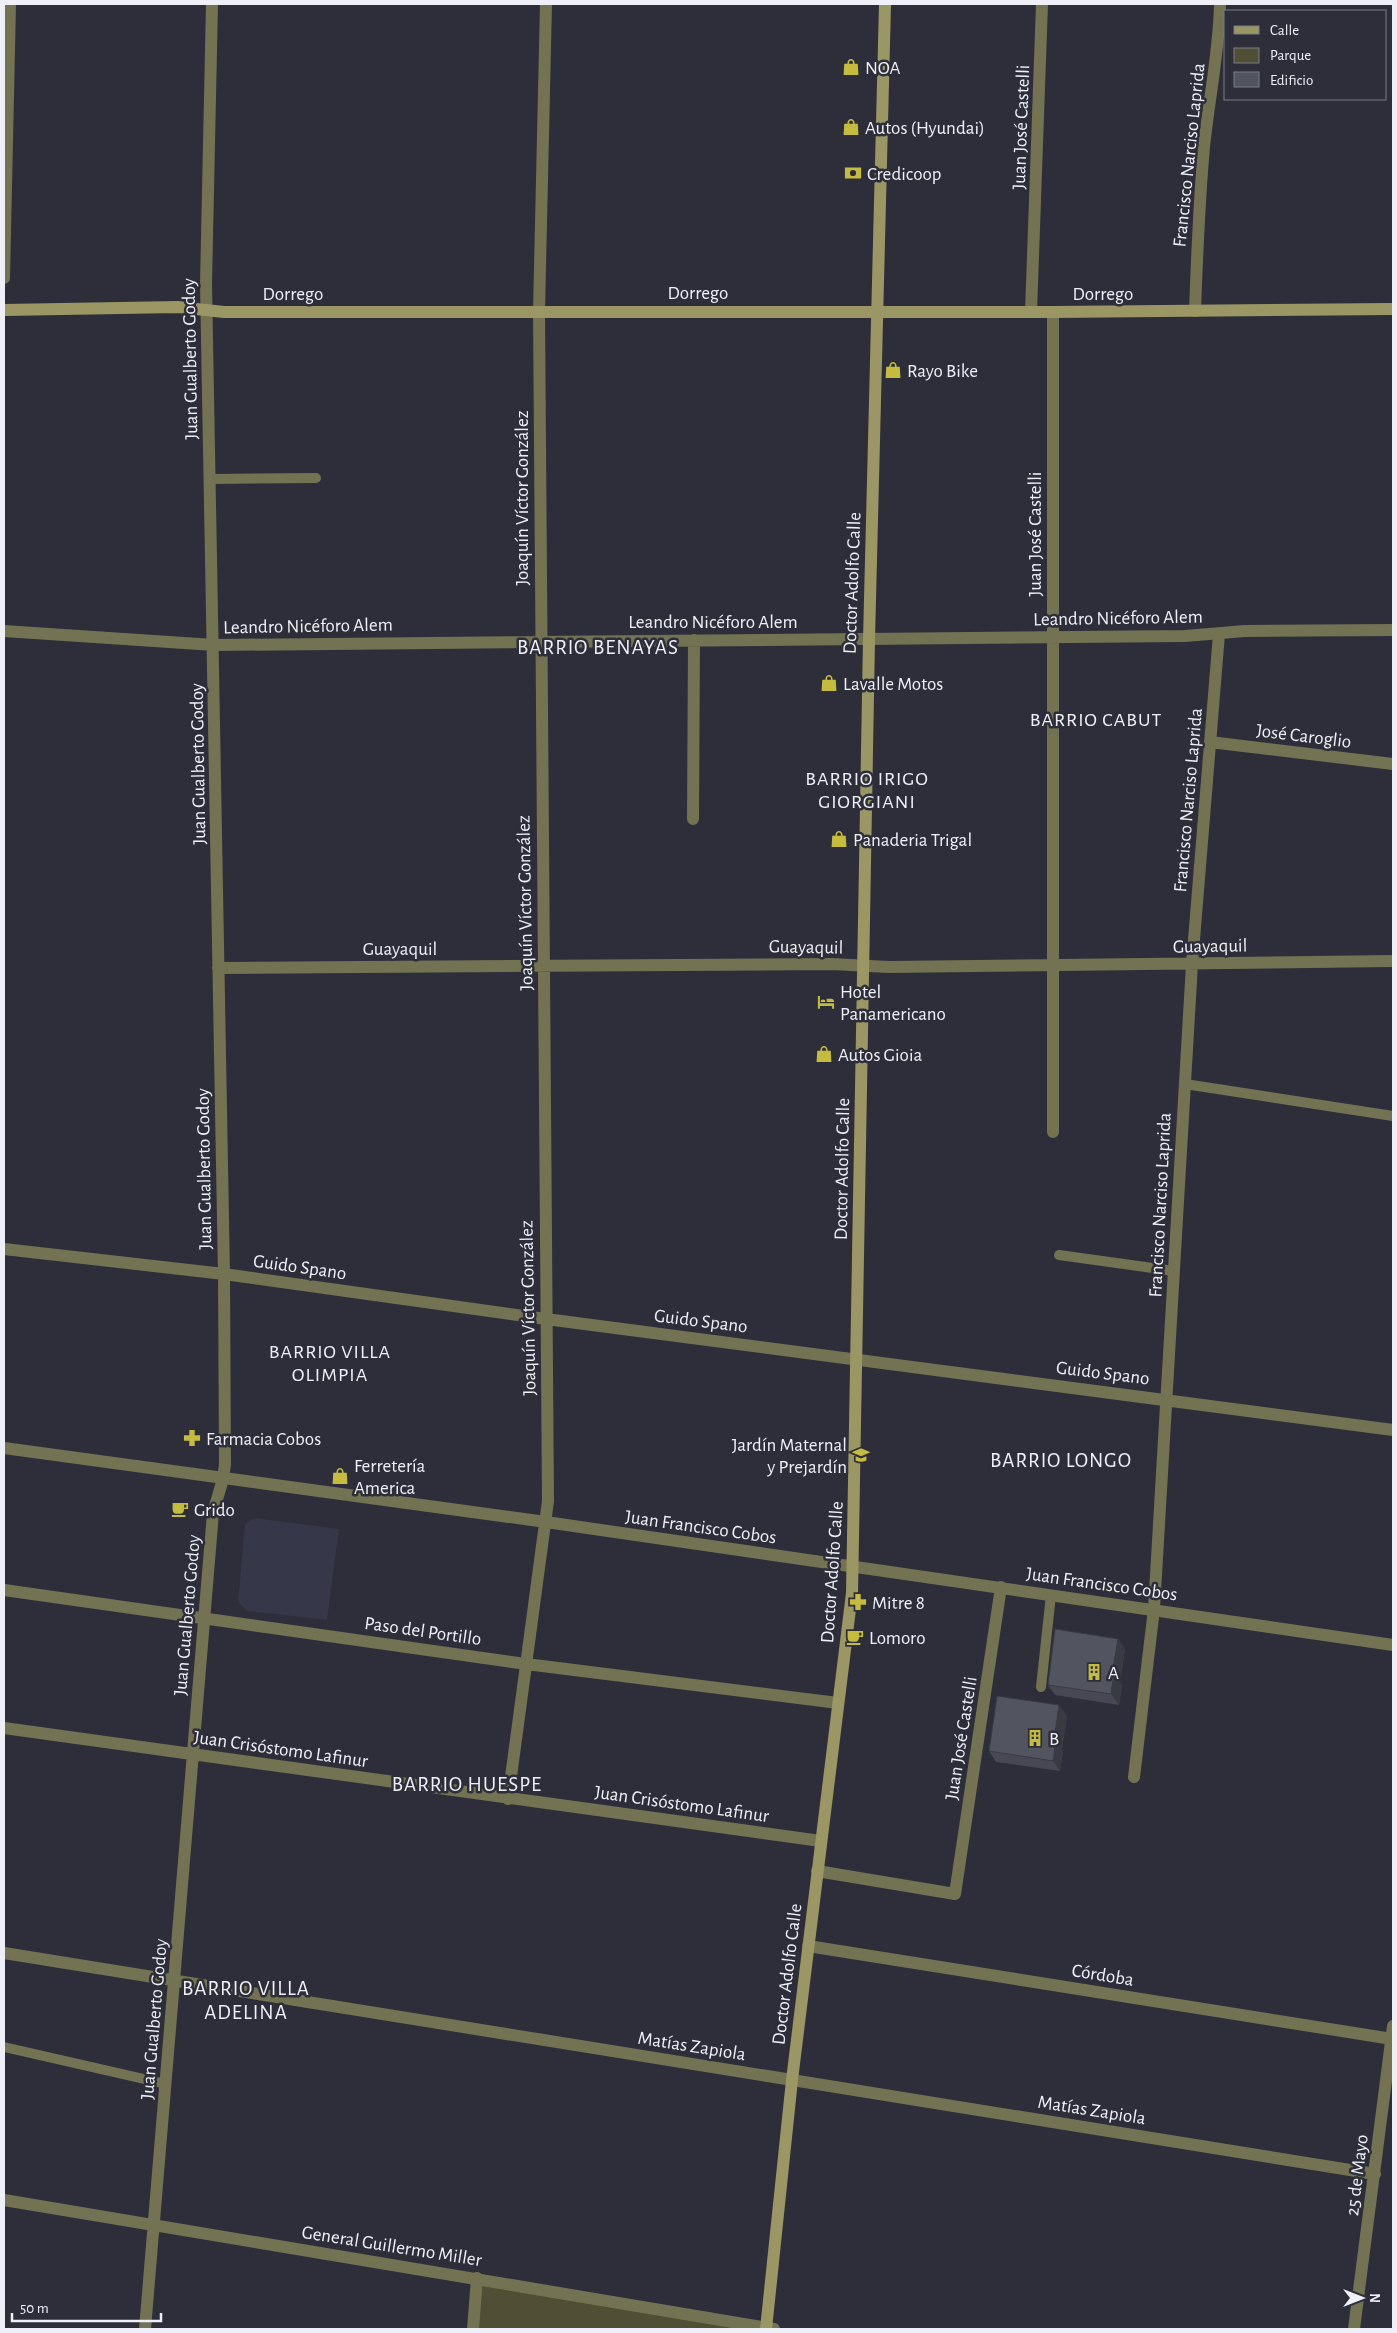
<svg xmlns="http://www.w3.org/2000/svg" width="1397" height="2333" font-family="'Alegreya Sans',sans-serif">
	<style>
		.built { fill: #363748 }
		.green { fill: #504e35 }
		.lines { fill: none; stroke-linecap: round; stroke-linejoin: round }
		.service { stroke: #737252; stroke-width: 10 }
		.minor { stroke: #737252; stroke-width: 12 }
		.tertiary { stroke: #737252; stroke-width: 12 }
		.secondary { stroke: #9a9764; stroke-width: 12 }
		.wall { fill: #474853 }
		.shaded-wall { fill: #393b43 }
		.building { fill: #525460; stroke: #393b43 }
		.labels { text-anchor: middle; stroke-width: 5; stroke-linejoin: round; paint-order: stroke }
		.poi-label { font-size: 19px; fill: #eff0f7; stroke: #2d2e39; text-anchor: start }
		.street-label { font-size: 19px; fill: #eff0f7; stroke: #2d2e39 }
		.neighbourhood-label { font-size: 20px; letter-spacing: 1px; fill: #eff0f7; stroke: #2d2e39 }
		.quarter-label { font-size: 21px; letter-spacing: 1px; fill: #eff0f7; stroke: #2d2e39 }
	</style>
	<rect width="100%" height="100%" fill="#2d2e39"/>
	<path class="built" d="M 254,1518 L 339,1529 L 327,1620 L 247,1611 L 238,1602 L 245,1524 Z"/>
	<path class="green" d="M 479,2282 L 759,2329 L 475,2329 Z"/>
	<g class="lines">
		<path class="service" d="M 211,479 L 316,478
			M 1185,1084 L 1393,1116
			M 1059,1255 L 1174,1271
			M 1041,1687 L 1051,1595
			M 4,2047 L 166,2084"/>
		<path class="minor" d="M 1195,311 C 1197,256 1199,202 1204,147 C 1209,99 1219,52 1220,4
			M 1031,312 L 1042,4
			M 4,631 L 214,645 L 1185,636 L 1245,631 L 1393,630
			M 1210,742 L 1393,764
			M 693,819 L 694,640
			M 218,968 L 832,964 L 889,967 L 1393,961
			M 1053,1132 L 1053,312
			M 4,1249 L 224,1274 L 546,1319 L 1393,1430
			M 4,1590 L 526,1664 L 838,1703
			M 4,1728 L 821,1841
			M 1134,1777 L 1154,1609 L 1192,964 L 1219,634
			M 508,1799 L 548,1501 L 539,311 L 546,4
			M 817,1871 L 955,1894 L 1001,1587
			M 808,1946 L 1392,2039
			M 4,1953 L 1375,2174
			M 4,2200 L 774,2329
			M 145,2329 L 213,1513 L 223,1479 L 225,1464 L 224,1274 L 206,284 L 212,4
			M 473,2329 L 477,2278
			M 1354,2329 L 1393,2026"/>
		<path class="tertiary" d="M 4,278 L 10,4
			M 4,1448 L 546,1522 L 1393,1645"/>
		<path class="secondary" d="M 4,310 L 178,307 L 224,312 L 1053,312 L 1393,309
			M 766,2329 L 792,2080 L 852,1593 L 869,639 L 885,4"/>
	</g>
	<path class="wall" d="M 1118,1639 L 1125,1649 L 1120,1683 L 1122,1685 L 1119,1705 L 1055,1695 L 1048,1685 Z
		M 1067,1716 L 1062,1749 L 1063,1751 L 1060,1771 L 996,1762 L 989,1751 Z"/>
	<path class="shaded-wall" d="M 1118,1639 L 1125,1649 L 1120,1683 L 1122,1685 L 1119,1705 L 1111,1694 L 1112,1674 Z
		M 1059,1705 L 1067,1716 L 1062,1749 L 1063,1751 L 1060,1771 L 1053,1761 L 1054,1740 Z"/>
	<path class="building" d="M 1055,1629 L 1118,1639 L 1112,1674 L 1114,1674 L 1111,1694 L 1048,1685 Z
		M 997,1696 L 1059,1705 L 1054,1740 L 1056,1740 L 1053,1761 L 989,1751 Z"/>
	<defs>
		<g id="shop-bare" transform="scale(1.35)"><path d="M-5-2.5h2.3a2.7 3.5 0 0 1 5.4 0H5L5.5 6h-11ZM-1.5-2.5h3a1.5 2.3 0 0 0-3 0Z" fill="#c5bc3d" stroke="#2d2e39" stroke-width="2.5" paint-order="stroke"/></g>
		<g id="bank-bare" transform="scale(1.35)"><path d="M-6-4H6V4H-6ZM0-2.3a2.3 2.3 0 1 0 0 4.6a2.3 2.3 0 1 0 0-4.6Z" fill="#c5bc3d" stroke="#2d2e39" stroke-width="2.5" paint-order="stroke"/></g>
		<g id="hotel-bare" transform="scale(1.35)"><path d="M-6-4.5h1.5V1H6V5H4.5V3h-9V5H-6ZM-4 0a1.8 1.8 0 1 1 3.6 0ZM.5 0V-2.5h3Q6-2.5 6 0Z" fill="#c5bc3d" stroke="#2d2e39" stroke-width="2.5" paint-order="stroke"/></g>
		<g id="pharmacy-bare" transform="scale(1.35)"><path d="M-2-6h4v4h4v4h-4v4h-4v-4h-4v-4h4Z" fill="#c5bc3d" stroke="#2d2e39" stroke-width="2.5" paint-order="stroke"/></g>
		<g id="school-bare" transform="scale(1.35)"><path d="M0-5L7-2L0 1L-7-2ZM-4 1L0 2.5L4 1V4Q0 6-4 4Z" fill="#c5bc3d" stroke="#2d2e39" stroke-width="2.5" paint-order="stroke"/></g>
		<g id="cafe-bare" transform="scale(1.35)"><path d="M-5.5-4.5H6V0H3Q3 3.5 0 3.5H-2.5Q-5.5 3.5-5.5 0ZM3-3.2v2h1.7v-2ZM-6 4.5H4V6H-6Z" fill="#c5bc3d" stroke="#2d2e39" stroke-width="2.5" paint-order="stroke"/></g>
		<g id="building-bare" transform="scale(1.35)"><path d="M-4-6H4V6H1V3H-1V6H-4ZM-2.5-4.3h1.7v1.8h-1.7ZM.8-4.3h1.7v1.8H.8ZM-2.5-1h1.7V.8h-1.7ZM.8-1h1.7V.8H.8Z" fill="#c5bc3d" stroke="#2d2e39" stroke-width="2.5" paint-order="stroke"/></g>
	</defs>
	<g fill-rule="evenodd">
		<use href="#shop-bare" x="851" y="67"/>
		<use href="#shop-bare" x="851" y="127"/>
		<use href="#bank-bare" x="853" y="173"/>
		<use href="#shop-bare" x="893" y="370"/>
		<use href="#shop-bare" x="829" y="683"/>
		<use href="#shop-bare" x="839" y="839"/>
		<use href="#hotel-bare" x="826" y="1002"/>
		<use href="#shop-bare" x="824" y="1054"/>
		<use href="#pharmacy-bare" x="192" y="1438"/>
		<use href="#school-bare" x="861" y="1455"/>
		<use href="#shop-bare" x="340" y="1476"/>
		<use href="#cafe-bare" x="180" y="1509"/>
		<use href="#pharmacy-bare" x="858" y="1602"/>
		<use href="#cafe-bare" x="855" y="1637"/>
		<use href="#building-bare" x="1094" y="1672"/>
		<use href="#building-bare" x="1035" y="1738"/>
	</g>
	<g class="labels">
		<g class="poi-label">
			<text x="865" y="74">NOA</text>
			<text x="865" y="134">Autos (Hyundai)</text>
			<text x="867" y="180">Credicoop</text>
			<text x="907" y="377">Rayo Bike</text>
			<text x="843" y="690">Lavalle Motos</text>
			<text x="853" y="846">Panaderia Trigal</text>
			<text x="840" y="998">Hotel<tspan x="840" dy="22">Panamericano</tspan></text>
			<text x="838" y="1061">Autos Gioia</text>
			<text x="206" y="1445">Farmacia Cobos</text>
			<text x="847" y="1451" text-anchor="end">Jardín Maternal<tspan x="847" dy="22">y Prejardín</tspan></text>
			<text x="354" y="1472">Ferretería<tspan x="354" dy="22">America</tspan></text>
			<text x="194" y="1516">Grido</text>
			<text x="872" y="1609">Mitre 8</text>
			<text x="869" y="1644">Lomoro</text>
			<text x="1108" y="1679">A</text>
			<text x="1049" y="1745">B</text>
		</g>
		<g class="street-label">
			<text transform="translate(1020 127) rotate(-88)" y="7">Juan José Castelli</text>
			<text transform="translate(1188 155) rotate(-84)" y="7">Francisco Narciso Laprida</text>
			<text x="698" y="299">Dorrego</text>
			<text x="293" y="300">Dorrego</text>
			<text x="1103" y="300">Dorrego</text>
			<text transform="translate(189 359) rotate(-91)" y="7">Juan Gualberto Godoy</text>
			<text transform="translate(521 498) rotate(-90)" y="7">Joaquín Víctor González</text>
			<text transform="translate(1034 534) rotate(-90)" y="7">Juan José Castelli</text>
			<text transform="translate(851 583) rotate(-88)" y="7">Doctor Adolfo Calle</text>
			<text transform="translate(1118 617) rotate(-1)" y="7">Leandro Nicéforo Alem</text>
			<text x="713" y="628">Leandro Nicéforo Alem</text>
			<text transform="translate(308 625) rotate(-1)" y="7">Leandro Nicéforo Alem</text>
			<text transform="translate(1304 735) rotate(7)" y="7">José Caroglio</text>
			<text transform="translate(197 764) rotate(-91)" y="7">Juan Gualberto Godoy</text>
			<text transform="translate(1187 800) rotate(-85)" y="7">Francisco Narciso Laprida</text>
			<text transform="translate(524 903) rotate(-91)" y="7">Joaquín Víctor González</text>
			<text transform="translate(1210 945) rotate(-1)" y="7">Guayaquil</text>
			<text transform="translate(806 946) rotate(1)" y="7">Guayaquil</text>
			<text x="400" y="955">Guayaquil</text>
			<text transform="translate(203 1169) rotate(-91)" y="7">Juan Gualberto Godoy</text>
			<text transform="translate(841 1169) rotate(-89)" y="7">Doctor Adolfo Calle</text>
			<text transform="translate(1159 1205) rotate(-87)" y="7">Francisco Narciso Laprida</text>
			<text transform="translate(300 1266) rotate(8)" y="7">Guido Spano</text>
			<text transform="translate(527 1308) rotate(-91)" y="7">Joaquín Víctor González</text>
			<text transform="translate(701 1320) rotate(7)" y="7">Guido Spano</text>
			<text transform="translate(1103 1372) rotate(7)" y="7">Guido Spano</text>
			<text transform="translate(701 1526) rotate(8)" y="7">Juan Francisco Cobos</text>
			<text transform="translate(831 1572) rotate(-86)" y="7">Doctor Adolfo Calle</text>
			<text transform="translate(1102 1583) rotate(8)" y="7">Juan Francisco Cobos</text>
			<text transform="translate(186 1615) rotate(-85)" y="7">Juan Gualberto Godoy</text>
			<text transform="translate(423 1630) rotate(8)" y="7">Paso del Portillo</text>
			<text transform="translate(960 1738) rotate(-81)" y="7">Juan José Castelli</text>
			<text transform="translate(281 1748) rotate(8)" y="7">Juan Crisóstomo Lafinur</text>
			<text transform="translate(682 1803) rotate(8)" y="7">Juan Crisóstomo Lafinur</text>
			<text transform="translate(786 1974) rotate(-83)" y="7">Doctor Adolfo Calle</text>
			<text transform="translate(1103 1974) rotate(9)" y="7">Córdoba</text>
			<text transform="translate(153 2019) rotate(-85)" y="7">Juan Gualberto Godoy</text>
			<text transform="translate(692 2045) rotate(9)" y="7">Matías Zapiola</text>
			<text transform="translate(1092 2109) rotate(9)" y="7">Matías Zapiola</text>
			<text transform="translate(1356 2175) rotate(-83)" y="7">25 de Mayo</text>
			<text transform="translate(392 2245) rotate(9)" y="7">General Guillermo Miller</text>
		</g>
		<g class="neighbourhood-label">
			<text x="1096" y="726">BARRIO CABUT</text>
			<text x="867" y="785">BARRIO IRIGO<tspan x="867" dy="23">GIORGIANI</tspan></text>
			<text x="330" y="1358">BARRIO VILLA<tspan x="330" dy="23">OLIMPIA</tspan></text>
		</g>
		<g class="quarter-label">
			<text x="598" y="654">BARRIO BENAYAS</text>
			<text x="1061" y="1467">BARRIO LONGO</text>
			<text x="467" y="1791">BARRIO HUESPE</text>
			<text x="246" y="1995">BARRIO VILLA<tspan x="246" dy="24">ADELINA</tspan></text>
		</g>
	</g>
	<rect width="1397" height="2333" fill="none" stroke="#eff0f7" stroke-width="10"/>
	<rect x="1224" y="10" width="162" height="90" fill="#2d2e39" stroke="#7b7c85"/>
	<rect x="1234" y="26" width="25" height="8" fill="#9a9764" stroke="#7b7c85"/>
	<text x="1270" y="35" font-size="15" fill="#eff0f7">Calle</text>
	<rect x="1234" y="48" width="25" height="15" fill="#504e35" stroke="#7b7c85"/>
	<text x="1270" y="60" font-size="15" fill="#eff0f7">Parque</text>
	<rect x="1234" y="72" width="25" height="15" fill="#525460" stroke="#7b7c85"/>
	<text x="1270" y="85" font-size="15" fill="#eff0f7">Edificio</text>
	<g transform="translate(1362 2298) rotate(90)" stroke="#2d2e39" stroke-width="4" paint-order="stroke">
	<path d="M0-4L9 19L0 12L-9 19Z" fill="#eff0f7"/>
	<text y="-8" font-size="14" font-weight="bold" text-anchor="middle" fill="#eff0f7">N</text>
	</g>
	<path d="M12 2313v8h149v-8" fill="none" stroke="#eff0f7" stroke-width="2.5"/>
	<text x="20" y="2313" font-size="15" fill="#eff0f7" stroke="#2d2e39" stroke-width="4" paint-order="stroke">50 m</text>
</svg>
